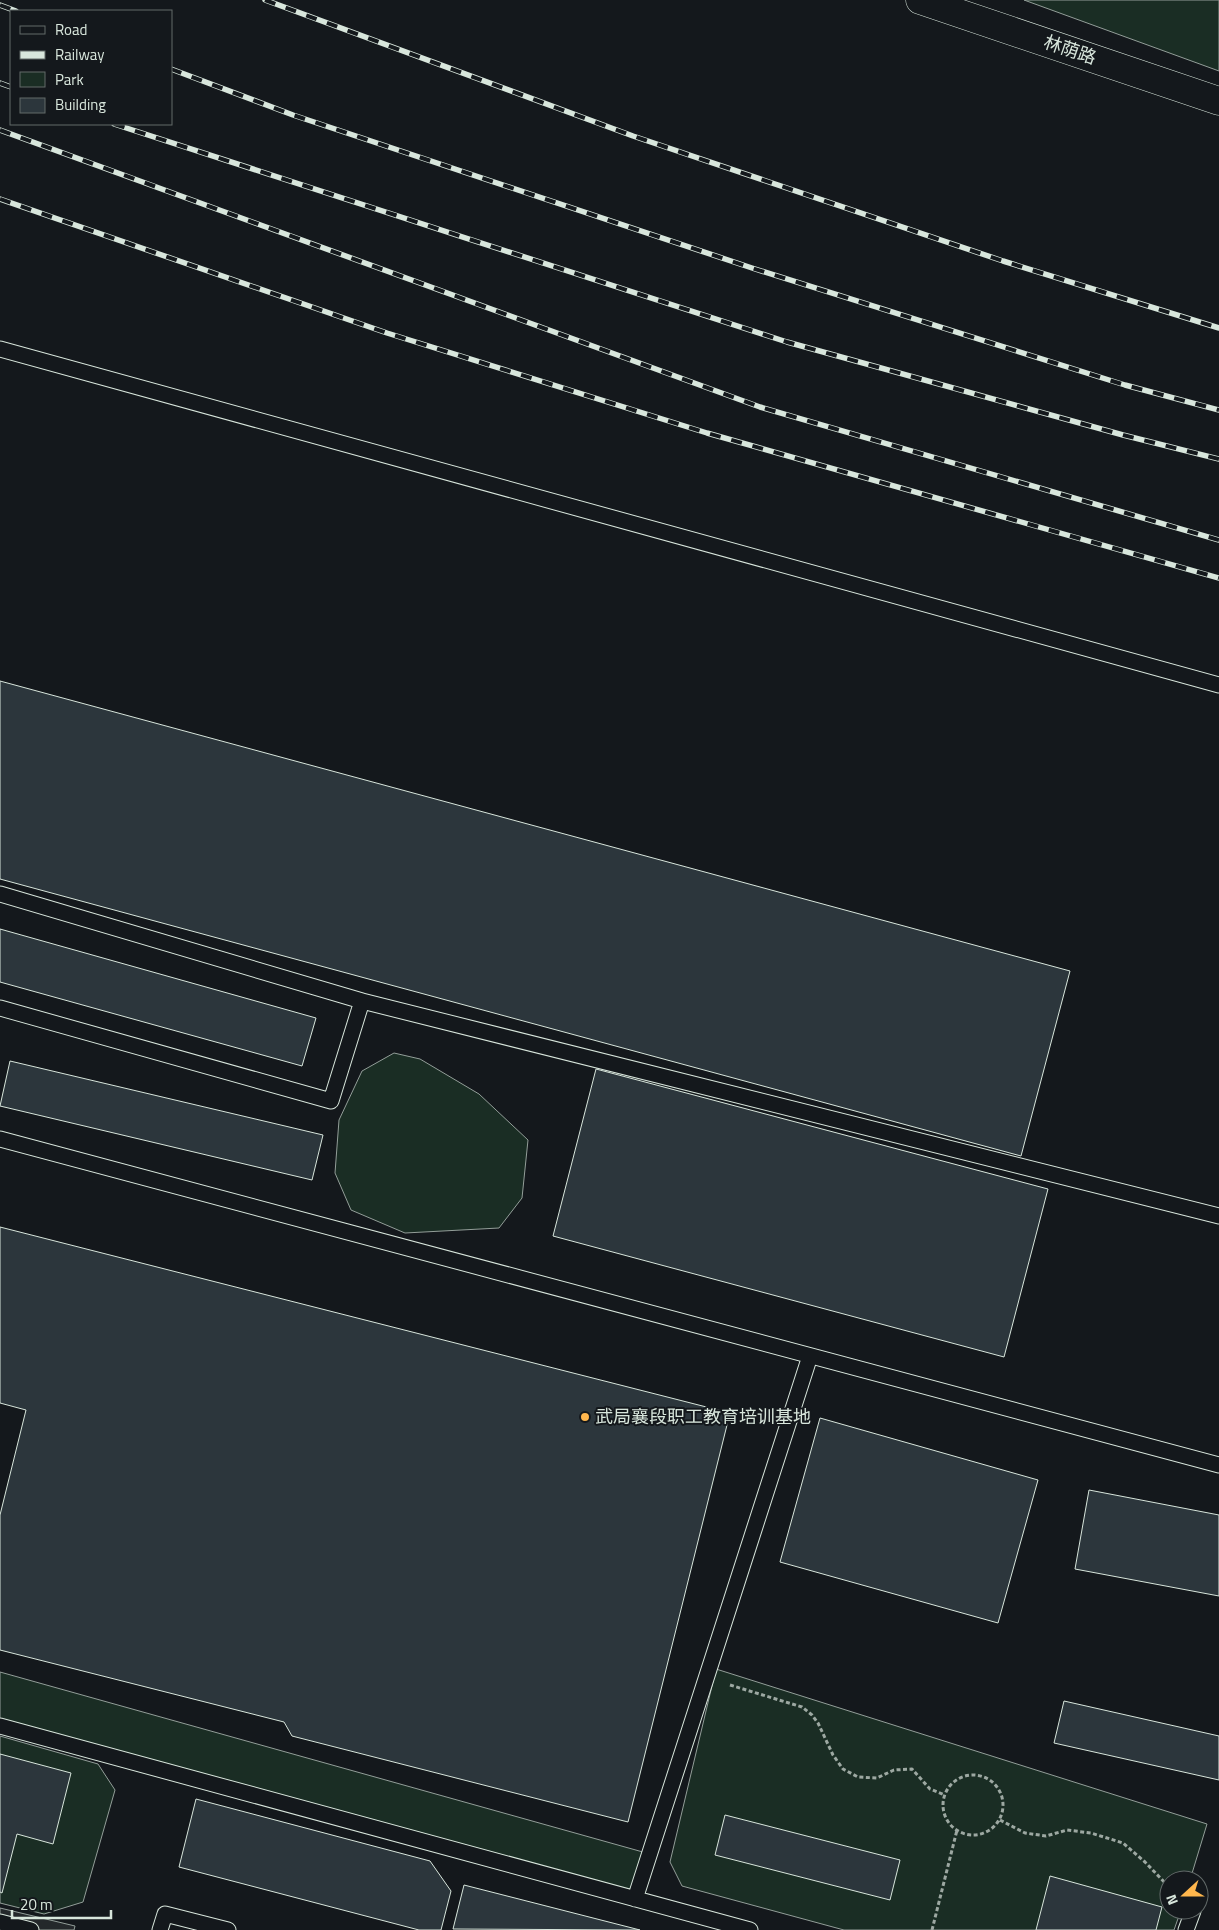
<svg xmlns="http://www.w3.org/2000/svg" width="1219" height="1930" font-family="'Titillium Web','Noto Sans SC',sans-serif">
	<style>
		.green { fill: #1a2d24; stroke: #939e99 }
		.parking { fill: #24282b; stroke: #939e99 }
		.building { fill: #2c363c; stroke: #d8e6dc }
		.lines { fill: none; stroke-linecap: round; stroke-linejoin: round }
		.lane-casing { stroke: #d8e6dc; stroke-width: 17 }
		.secondary-casing { stroke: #d8e6dc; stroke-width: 29 }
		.path { stroke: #9da8a2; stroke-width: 3; stroke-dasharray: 4 2.5; stroke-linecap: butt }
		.lane { stroke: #14181c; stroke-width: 15 }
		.secondary { stroke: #14181c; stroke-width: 28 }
		.rail-casing { stroke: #d8e6dc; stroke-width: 5.5 }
		.rail { stroke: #14181c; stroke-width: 4; stroke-dasharray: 11; stroke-linecap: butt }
		.poi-dot { fill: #ffb74d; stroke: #14181c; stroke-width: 2 }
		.labels { text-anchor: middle; stroke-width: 4; stroke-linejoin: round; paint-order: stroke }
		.street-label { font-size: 18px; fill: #d8e6dc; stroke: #14181c }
		.poi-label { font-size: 18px; fill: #d8e6dc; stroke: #14181c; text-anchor: start }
	</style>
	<rect width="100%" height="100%" fill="#14181c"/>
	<path class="green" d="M 1024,0 L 1219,0 L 1219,71 Z
		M 394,1053 L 420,1059 L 479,1094 L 528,1140 L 522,1198 L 499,1228 L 405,1233 L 351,1210 L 335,1173 L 339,1120 L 362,1071 Z
		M 716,1669 L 1207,1824 L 1190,1880 L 1169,1880 L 1169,1910 L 1181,1910 L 1174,1930 L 844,1930 L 682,1886 L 670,1862 Z
		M 0,1672 L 650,1854 L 635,1899 L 0,1726 Z
		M 0,1736 L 98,1764 L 115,1790 L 83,1902 L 44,1914 L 0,1903 Z"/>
	<path class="parking" d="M 0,1908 L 75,1926 L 74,1930 L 0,1930 Z"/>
	<path class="building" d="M 0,681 L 1070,971 L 1021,1156 L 0,879 Z
		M 0,929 L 316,1018 L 302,1066 L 0,982 Z
		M 10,1061 L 323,1135 L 312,1180 L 0,1106 Z
		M 596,1069 L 1048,1189 L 1004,1357 L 553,1236 Z
		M 0,1227 L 730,1413 L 628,1822 L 292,1736 L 284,1722 L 0,1650 L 0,1515 L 26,1410 L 0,1403 Z
		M 820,1418 L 1038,1480 L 998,1623 L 780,1562 Z
		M 1089,1490 L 1219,1515 L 1219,1596 L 1075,1569 Z
		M 1064,1701 L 1219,1736 L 1219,1780 L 1054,1743 Z
		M 0,1754 L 71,1773 L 53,1844 L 17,1834 L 2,1893 L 0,1892 Z
		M 196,1799 L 430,1861 L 451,1891 L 441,1930 L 419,1930 L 179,1867 Z
		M 725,1815 L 900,1860 L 890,1900 L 715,1855 Z
		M 1050,1876 L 1162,1907 L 1156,1930 L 1036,1930 Z
		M 464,1885 L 640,1930 L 453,1929 Z"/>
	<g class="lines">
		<g class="lane-casing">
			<path id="lane" d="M 0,349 L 1219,685
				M 0,894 L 362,1001 L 331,1101 L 0,1008
				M 362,1001 L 1219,1216
				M 0,1139 L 1219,1465
				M 0,1726 L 750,1930
				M 635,1899 L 810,1356
				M 0,1922 L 31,1930
				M 160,1930 L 165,1914 L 228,1930
				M 1186,1930 L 1193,1911"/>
		</g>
		<g class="secondary-casing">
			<path id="secondary" d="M 920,0 L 1219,101"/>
		</g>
		<path class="path" d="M 730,1685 L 802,1707 L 812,1715 L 818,1723 L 833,1755 L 843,1769 L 858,1777 L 877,1778 L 894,1770 L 912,1769 L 930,1789 L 945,1795
			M943 1805a30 30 0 1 1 60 0a30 30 0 1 1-60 0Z
			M 1000,1820 L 1025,1833 L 1046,1836 L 1067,1830 L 1091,1833 L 1123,1843 L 1145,1862 L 1169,1887
			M 932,1930 L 957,1830"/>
		<use href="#lane" class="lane"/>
		<use href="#secondary" class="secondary"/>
		<g class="rail-casing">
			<path id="rail" d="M 265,0 L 633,136 L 1003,261 L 1219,328
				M 0,5 L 16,11
				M 171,69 L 293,115 L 752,268 L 1125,385 L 1219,410
				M 0,83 L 11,87
				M 114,124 L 787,342 L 1123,435 L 1219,459
				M 0,130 L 760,407 L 1219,540
				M 0,199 L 387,333 L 707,433 L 1219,578"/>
		</g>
		<use href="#rail" class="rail"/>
	</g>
	<circle class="poi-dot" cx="585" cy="1417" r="5"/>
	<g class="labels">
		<g class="street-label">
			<text transform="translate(1070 50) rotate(19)" y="6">林荫路</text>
		</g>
		<g class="poi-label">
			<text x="595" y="1423">武局襄段职工教育培训基地</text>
		</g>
	</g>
	<rect x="10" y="10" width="162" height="115" fill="#14181c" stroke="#626a69"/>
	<rect x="20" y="26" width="25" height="8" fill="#14181c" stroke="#626a69"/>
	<text x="55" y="35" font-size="15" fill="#d8e6dc">Road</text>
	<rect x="20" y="51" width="25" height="8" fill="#d8e6dc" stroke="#626a69"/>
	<text x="55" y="60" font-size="15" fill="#d8e6dc">Railway</text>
	<rect x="20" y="72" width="25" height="15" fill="#1a2d24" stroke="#626a69"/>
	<text x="55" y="85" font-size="15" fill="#d8e6dc">Park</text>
	<rect x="20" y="98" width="25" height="15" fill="#2c363c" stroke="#626a69"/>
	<text x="55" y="110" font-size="15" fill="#d8e6dc">Building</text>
	<g transform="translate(1184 1895) rotate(249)"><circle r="24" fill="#14181c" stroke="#626a69"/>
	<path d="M0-4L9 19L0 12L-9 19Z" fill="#ffb74d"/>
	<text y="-8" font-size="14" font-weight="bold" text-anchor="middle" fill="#d8e6dc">N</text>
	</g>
	<path d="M12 1910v8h99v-8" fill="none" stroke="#d8e6dc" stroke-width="2.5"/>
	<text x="20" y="1910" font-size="15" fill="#d8e6dc" stroke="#14181c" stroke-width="4" paint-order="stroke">20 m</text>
</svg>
